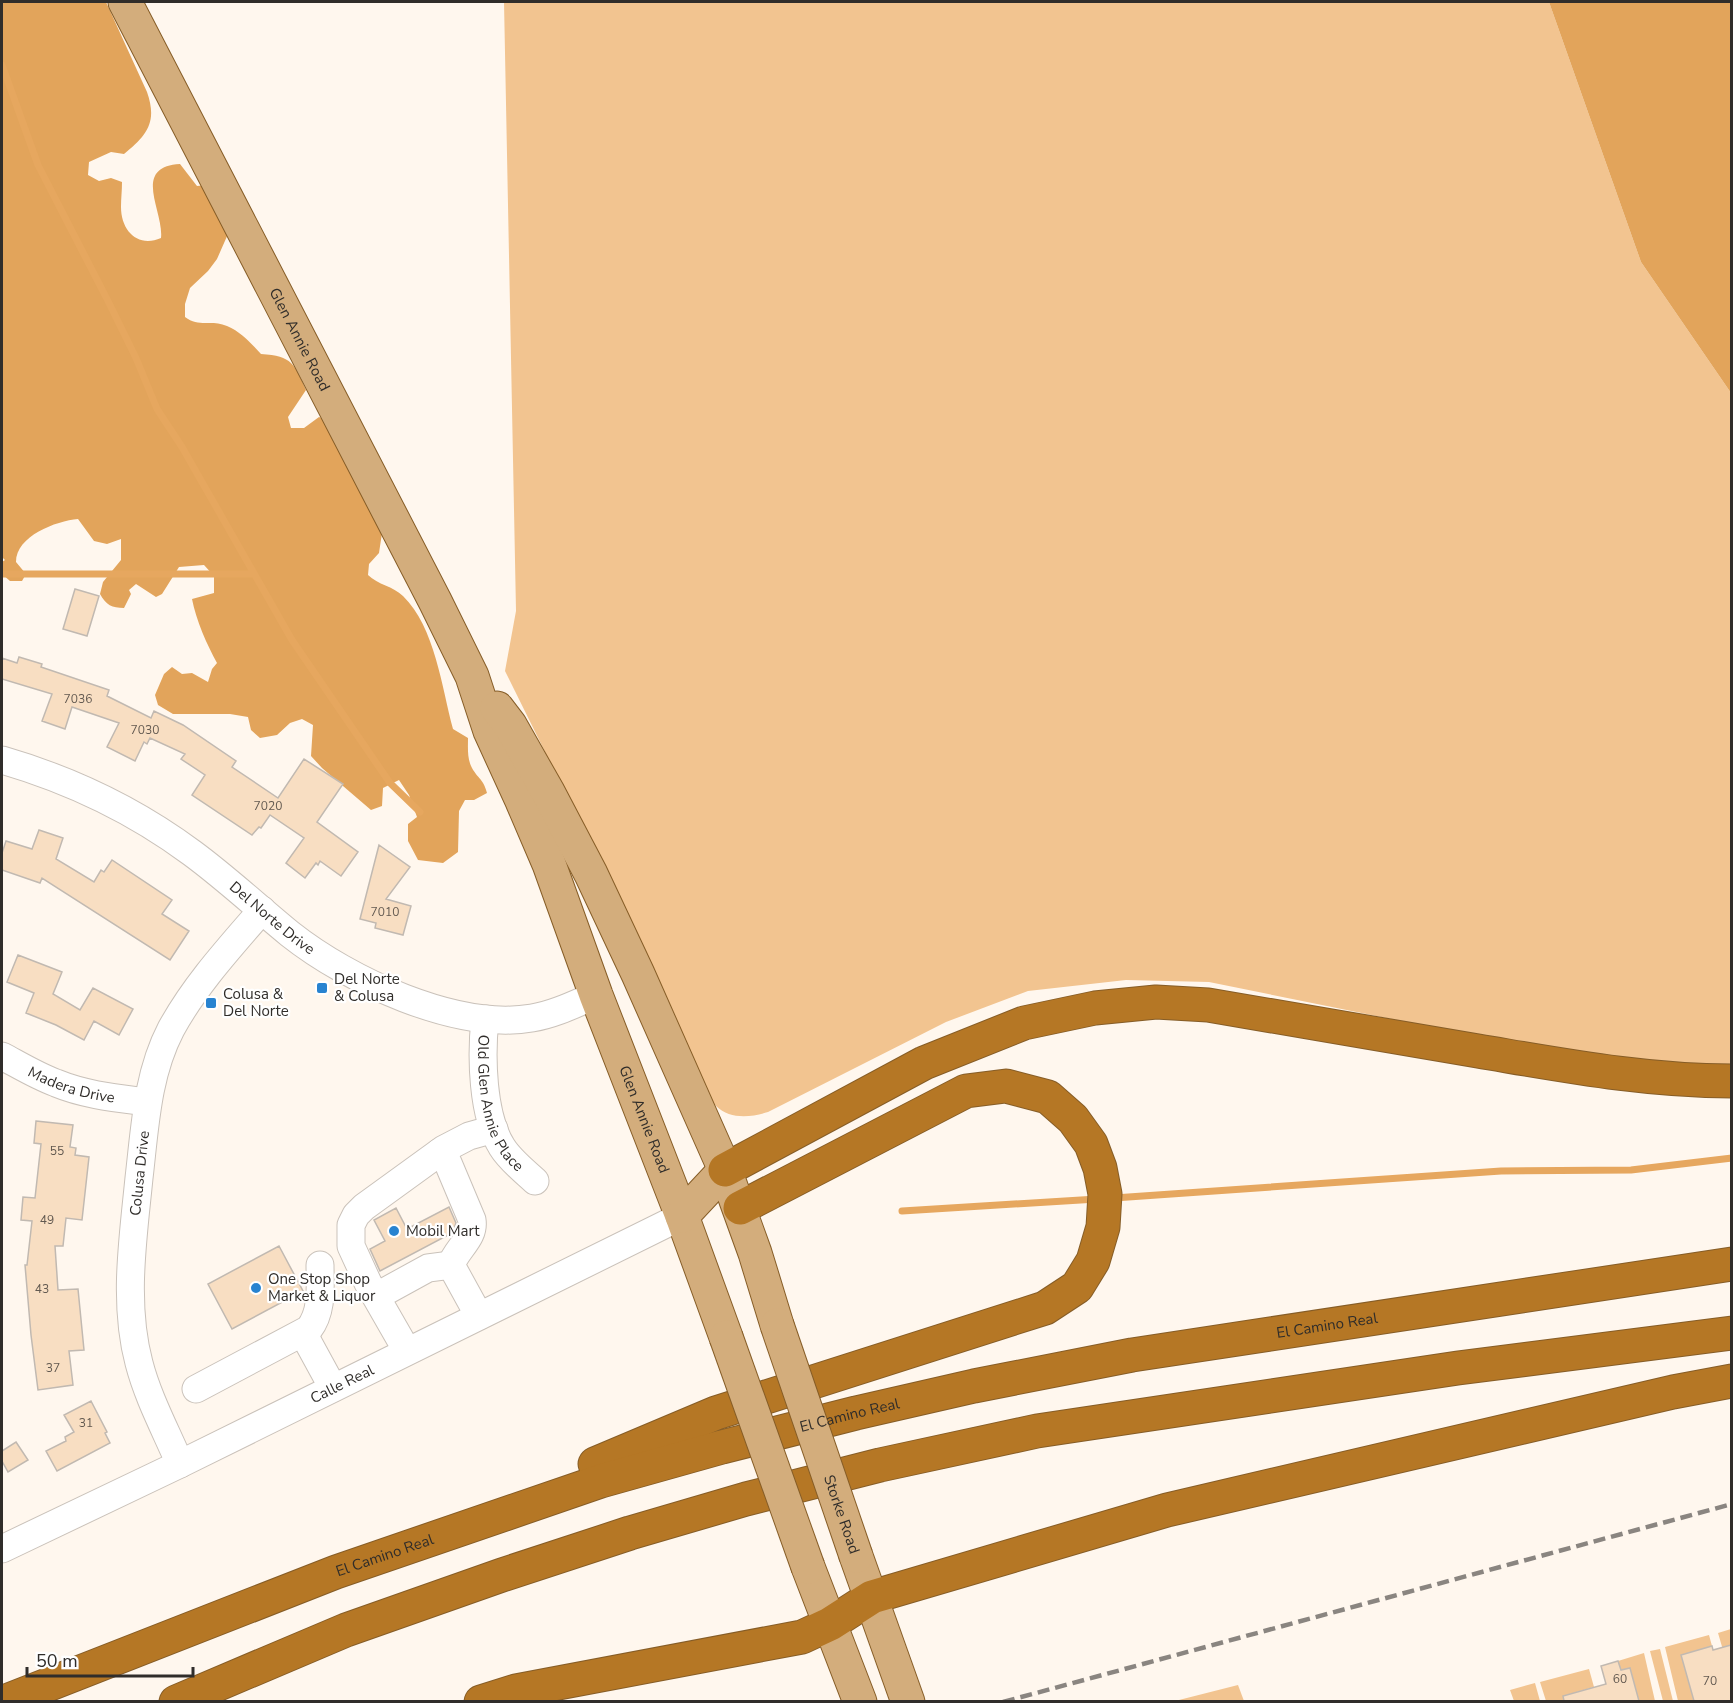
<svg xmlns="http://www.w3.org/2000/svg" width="1733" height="1703" font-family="'Nunito Sans',sans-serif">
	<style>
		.green { fill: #f2c490 }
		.forest { fill: #e2a45b }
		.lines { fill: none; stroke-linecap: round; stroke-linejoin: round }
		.stream { stroke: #e6a75f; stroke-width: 7 }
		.building { fill: #f8dec2; stroke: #c1b9b1; stroke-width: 1.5 }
		.minor-casing { stroke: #cac2ba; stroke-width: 29 }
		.major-casing { stroke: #865d27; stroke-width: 35 }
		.highway-casing { stroke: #865d27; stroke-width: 35 }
		.minor { stroke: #fff; stroke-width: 27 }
		.major { stroke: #d3ad7c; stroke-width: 33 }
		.highway { stroke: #b57725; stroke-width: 33 }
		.rail { stroke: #8a8580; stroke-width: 4.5; stroke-dasharray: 12 6; stroke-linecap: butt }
		.major-bridge-casing { stroke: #865d27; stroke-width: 35; stroke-linecap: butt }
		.major-bridge { stroke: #d3ad7c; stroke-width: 33 }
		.poi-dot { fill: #2883d0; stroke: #fff; stroke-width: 2 }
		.labels { text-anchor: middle; stroke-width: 4.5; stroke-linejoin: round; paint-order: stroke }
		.number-label { font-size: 12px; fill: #625950 }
		.street-label { font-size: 15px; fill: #302d2a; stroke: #fff }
		.poi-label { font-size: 15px; fill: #302d2a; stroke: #fff; text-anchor: start }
	</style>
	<rect width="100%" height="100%" fill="#fff7ee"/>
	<path class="green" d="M 504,2 L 1549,2 L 1641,262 L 1731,393 L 1731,1065 L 1643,1063 L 1534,1048 L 1209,982 L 1126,980 L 1028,991 L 946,1022 L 768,1112 C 752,1117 730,1120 716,1106 C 696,1085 686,1039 673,1011 C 617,898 561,784 505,671 L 516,611 Z
		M 1731,1629 L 1731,1648 L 1723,1650 L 1718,1633 Z
		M 1709,1635 L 1712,1646 L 1681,1655 L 1694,1701 L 1678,1701 L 1665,1647 Z
		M 1660,1649 L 1673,1701 L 1663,1701 L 1650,1651 Z
		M 1644,1653 L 1655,1701 L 1639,1701 L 1630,1668 L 1621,1670 L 1618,1661 Z
		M 1589,1669 L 1594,1687 L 1570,1694 L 1572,1701 L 1546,1701 L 1540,1682 Z
		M 1535,1683 L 1540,1701 L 1514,1701 L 1510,1690 Z
		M 1238,1685 L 1244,1701 L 1175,1701 Z"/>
	<path class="forest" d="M 2,2 L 106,2 L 147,92 C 158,123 146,136 124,154 L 111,152 L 89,162 L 88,175 L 99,181 L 111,178 L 122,182 C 122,191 121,198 121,207 C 121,231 138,248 161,238 C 164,211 131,167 180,164 L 197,186 L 207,185 L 228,234 L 217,259 L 208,271 L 190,288 L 185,304 L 185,317 C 199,328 211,319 227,326 C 241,332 251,343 261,354 C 293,356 294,364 306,390 L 288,417 L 291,428 L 304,428 L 319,417 L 328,421 L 382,533 L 379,553 L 369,564 L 368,575 C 378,585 393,586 403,596 C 435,627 442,688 453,729 L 468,738 C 468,748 467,759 472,768 C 478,779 483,778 487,793 L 474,800 L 465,800 L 459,811 L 458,852 L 443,863 L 418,860 L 408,841 L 408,824 L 417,817 L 409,795 L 399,780 L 383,788 L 382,806 L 371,810 L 322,768 L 311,756 L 313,725 L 302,719 L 290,723 L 277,735 L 260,738 L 251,730 L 248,717 L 230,714 L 173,714 L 158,705 L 155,695 L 164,674 L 172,667 L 182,674 L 192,673 L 208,682 L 212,669 L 217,663 C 207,645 196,620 192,599 L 214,593 L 214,576 L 204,565 L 179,567 L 162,594 L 156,597 L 136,584 L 129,590 L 131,594 L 124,608 C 112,608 106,605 100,594 L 103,582 L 121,560 L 121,539 L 107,544 L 94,541 L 78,519 C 56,521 16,536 16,562 L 26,574 L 22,581 L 10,581 L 2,574 L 2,562 L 5,560 L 2,557 Z
		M 1549,2 L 1731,2 L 1731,393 L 1641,262 Z"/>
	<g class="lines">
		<path class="stream" d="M 2,65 L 38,165 L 108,301 L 136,358 L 157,409 L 182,447 L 292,640 L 390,783 L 420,812
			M 2,574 L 254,574
			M 1114,1198 L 1501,1171 L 1631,1170 L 1732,1158
			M 902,1211 L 1097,1199"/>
	</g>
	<path class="building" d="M 75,589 L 99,596 L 87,636 L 63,629 Z
		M 19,657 L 42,664 L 41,667 L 109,690 L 107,696 L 151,718 L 154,711 L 183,725 L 236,761 L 232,767 L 278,798 L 304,759 L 343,784 L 317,822 L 358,852 L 341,876 L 320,861 L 318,865 L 316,863 L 305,878 L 286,863 L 304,838 L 270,815 L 261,828 L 259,827 L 252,835 L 192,795 L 205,775 L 181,759 L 185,754 L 150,738 L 147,744 L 144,742 L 135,761 L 107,747 L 119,723 L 72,707 L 65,729 L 42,721 L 52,694 L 2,679 L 2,658 L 17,663 Z
		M 39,830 L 63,838 L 56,859 L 94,882 L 101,870 L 104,872 L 112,860 L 172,900 L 162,914 L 189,931 L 170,960 L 42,878 L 40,883 L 2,870 L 2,853 L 6,841 L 32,849 Z
		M 379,845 L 410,867 L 386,899 L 411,906 L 403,935 L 375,928 L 376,923 L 360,919 Z
		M 18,955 L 62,972 L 53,994 L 80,1010 L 93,988 L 133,1009 L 119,1035 L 94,1021 L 84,1040 L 56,1025 L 26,1013 L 34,993 L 7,982 Z
		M 36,1121 L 73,1125 L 70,1147 L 76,1148 L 75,1155 L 89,1157 L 82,1220 L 66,1218 L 63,1246 L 55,1246 L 58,1290 L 78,1289 L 84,1350 L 69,1351 L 73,1385 L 38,1390 L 31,1335 L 25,1265 L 27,1265 L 32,1221 L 21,1220 L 23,1197 L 35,1198 L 41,1144 L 34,1143 Z
		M 449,1207 L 456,1223 L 452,1233 L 380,1271 L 370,1249 L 385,1241 L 374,1220 L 396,1208 L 407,1229 Z
		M 279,1246 L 303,1291 L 232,1329 L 208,1284 Z
		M 91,1401 L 107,1432 L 105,1433 L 110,1443 L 57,1471 L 46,1451 L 66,1441 L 65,1437 L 74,1432 L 64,1415 Z
		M 16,1442 L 28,1460 L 8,1472 L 2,1461 L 2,1451 Z
		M 1731,1645 L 1731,1701 L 1694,1701 L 1681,1655 L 1712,1646 L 1713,1650 Z
		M 1618,1661 L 1621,1670 L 1630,1668 L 1639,1701 L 1564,1701 L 1563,1696 L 1606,1684 L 1601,1666 Z"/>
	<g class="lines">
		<g class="minor-casing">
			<g id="minor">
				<path id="s1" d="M 2,760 C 71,780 134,810 192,853 C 226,878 257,907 290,934 C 348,980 456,1031 532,1018 C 555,1014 575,1004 596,995"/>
				<path id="s2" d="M 485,1019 C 481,1056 482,1115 502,1147 C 510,1160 523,1170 535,1181"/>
				<path id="s3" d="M 2,1056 C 19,1065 37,1076 56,1083 C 85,1095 116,1098 147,1102"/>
				<path d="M 440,1152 L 448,1163 L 472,1220 C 475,1238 457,1248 451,1265 L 479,1316"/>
				<path d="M 377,1296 L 428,1268 L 451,1265"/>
				<path d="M 303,1333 L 333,1388"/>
				<path d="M 407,1351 L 368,1283 L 351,1246 L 351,1225 L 356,1215 L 364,1207 L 444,1149 L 469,1136 L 494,1129"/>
				<path d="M 196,1389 L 309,1329 C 323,1311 320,1286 320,1265"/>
				<path id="s4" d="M 180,1464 C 166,1431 148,1398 139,1363 C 123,1303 133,1239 139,1178 C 145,1127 147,1075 171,1029 C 195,985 230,947 262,910"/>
				<path id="s5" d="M 2,1549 L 180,1464 L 682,1216"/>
			</g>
		</g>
		<g class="major-casing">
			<g id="major">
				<path id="s6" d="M 125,2 L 435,601 L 472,676 L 490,731 L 522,801 L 549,864 L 596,995 L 682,1216 L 726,1337"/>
				<path d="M 497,708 L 510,725 L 548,792 L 591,874 L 638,974 L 725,1170 L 755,1253 L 777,1325"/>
				<path d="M 682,1216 L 725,1170"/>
				<path d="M 856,1556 L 908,1702"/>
				<path d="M 808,1567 L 860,1702"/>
			</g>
		</g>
		<g class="highway-casing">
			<g id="highway">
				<path d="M 725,1170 L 924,1063 L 1024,1023 L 1095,1008 L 1156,1002 L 1208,1005 C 1298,1020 1388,1036 1478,1051 C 1562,1065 1645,1081 1732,1081"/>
				<path d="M 595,1464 L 716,1413 L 1045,1308 L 1077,1287 L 1093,1261 L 1103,1227 L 1105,1194 L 1100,1168 L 1091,1144 L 1073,1119 L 1048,1097 L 1006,1086 L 966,1091 L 740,1208"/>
				<path id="s7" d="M 4,1702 L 336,1572 L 601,1481 L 722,1447 L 856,1413 L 974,1386 L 1132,1355 L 1732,1264"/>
				<path d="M 176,1702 L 346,1630 L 502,1575 L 630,1533 L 746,1499 L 880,1465 L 1037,1431 L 1458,1368 L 1732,1333"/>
				<path d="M 481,1702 L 516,1691 L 802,1637 L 830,1624 L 872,1597 L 1167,1510 L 1673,1392 L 1732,1381"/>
			</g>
		</g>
		<use href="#minor" class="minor"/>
		<use href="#major" class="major"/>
		<use href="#highway" class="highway"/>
		<path class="rail" d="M 1003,1702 L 1732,1504"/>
		<g class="major-bridge-casing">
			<g id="major-bridge">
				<path id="s8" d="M 777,1325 L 856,1556"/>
				<path d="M 726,1337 L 808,1567"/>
			</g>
		</g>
		<use href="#major-bridge" class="major-bridge"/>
	</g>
	<g class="poi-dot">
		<rect x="316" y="982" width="12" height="12" rx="3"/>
		<rect x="205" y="997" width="12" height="12" rx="3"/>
		<circle cx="394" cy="1231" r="6"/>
		<circle cx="256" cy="1288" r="6"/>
	</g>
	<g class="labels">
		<g class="number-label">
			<text x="78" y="703">7036</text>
			<text x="145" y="734">7030</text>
			<text x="268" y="810">7020</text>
			<text x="385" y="916">7010</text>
			<text x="57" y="1155">55</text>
			<text x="47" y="1224">49</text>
			<text x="42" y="1293">43</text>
			<text x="53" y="1372">37</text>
			<text x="86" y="1427">31</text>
			<text x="1620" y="1683">60</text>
			<text x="1710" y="1685">70</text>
		</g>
		<g class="street-label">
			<text dy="5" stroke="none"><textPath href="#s6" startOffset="380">Glen Annie Road</textPath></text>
			<text dy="5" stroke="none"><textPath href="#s1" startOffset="316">Del Norte Drive</textPath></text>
			<text dy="5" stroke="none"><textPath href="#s3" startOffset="76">Madera Drive</textPath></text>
			<text dy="5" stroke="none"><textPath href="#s2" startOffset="88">Old Glen Annie Place</textPath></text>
			<text dy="5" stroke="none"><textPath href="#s6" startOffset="1234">Glen Annie Road</textPath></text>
			<text dy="5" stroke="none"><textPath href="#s4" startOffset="300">Colusa Drive</textPath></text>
			<text dy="5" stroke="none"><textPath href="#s7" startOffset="1380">El Camino Real</textPath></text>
			<text dy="5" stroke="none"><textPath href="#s5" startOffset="378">Calle Real</textPath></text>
			<text dy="5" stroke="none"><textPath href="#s7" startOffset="894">El Camino Real</textPath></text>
			<text dy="5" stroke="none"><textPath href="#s8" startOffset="200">Storke Road</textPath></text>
			<text dy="5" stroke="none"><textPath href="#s7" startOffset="408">El Camino Real</textPath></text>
		</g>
		<g class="poi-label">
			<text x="334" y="984">Del Norte<tspan x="334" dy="17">&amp; Colusa</tspan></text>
			<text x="223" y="999">Colusa &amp;<tspan x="223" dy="17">Del Norte</tspan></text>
			<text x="406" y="1236">Mobil Mart</text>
			<text x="268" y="1284">One Stop Shop<tspan x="268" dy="17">Market &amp; Liquor</tspan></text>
		</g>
	</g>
	<rect width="1733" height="1703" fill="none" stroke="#302d2a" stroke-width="6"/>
	<path d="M27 1667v9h166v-9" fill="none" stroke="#302d2a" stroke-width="3"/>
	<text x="36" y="1667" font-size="18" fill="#302d2a" stroke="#ffffff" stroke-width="4.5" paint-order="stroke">50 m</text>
</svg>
